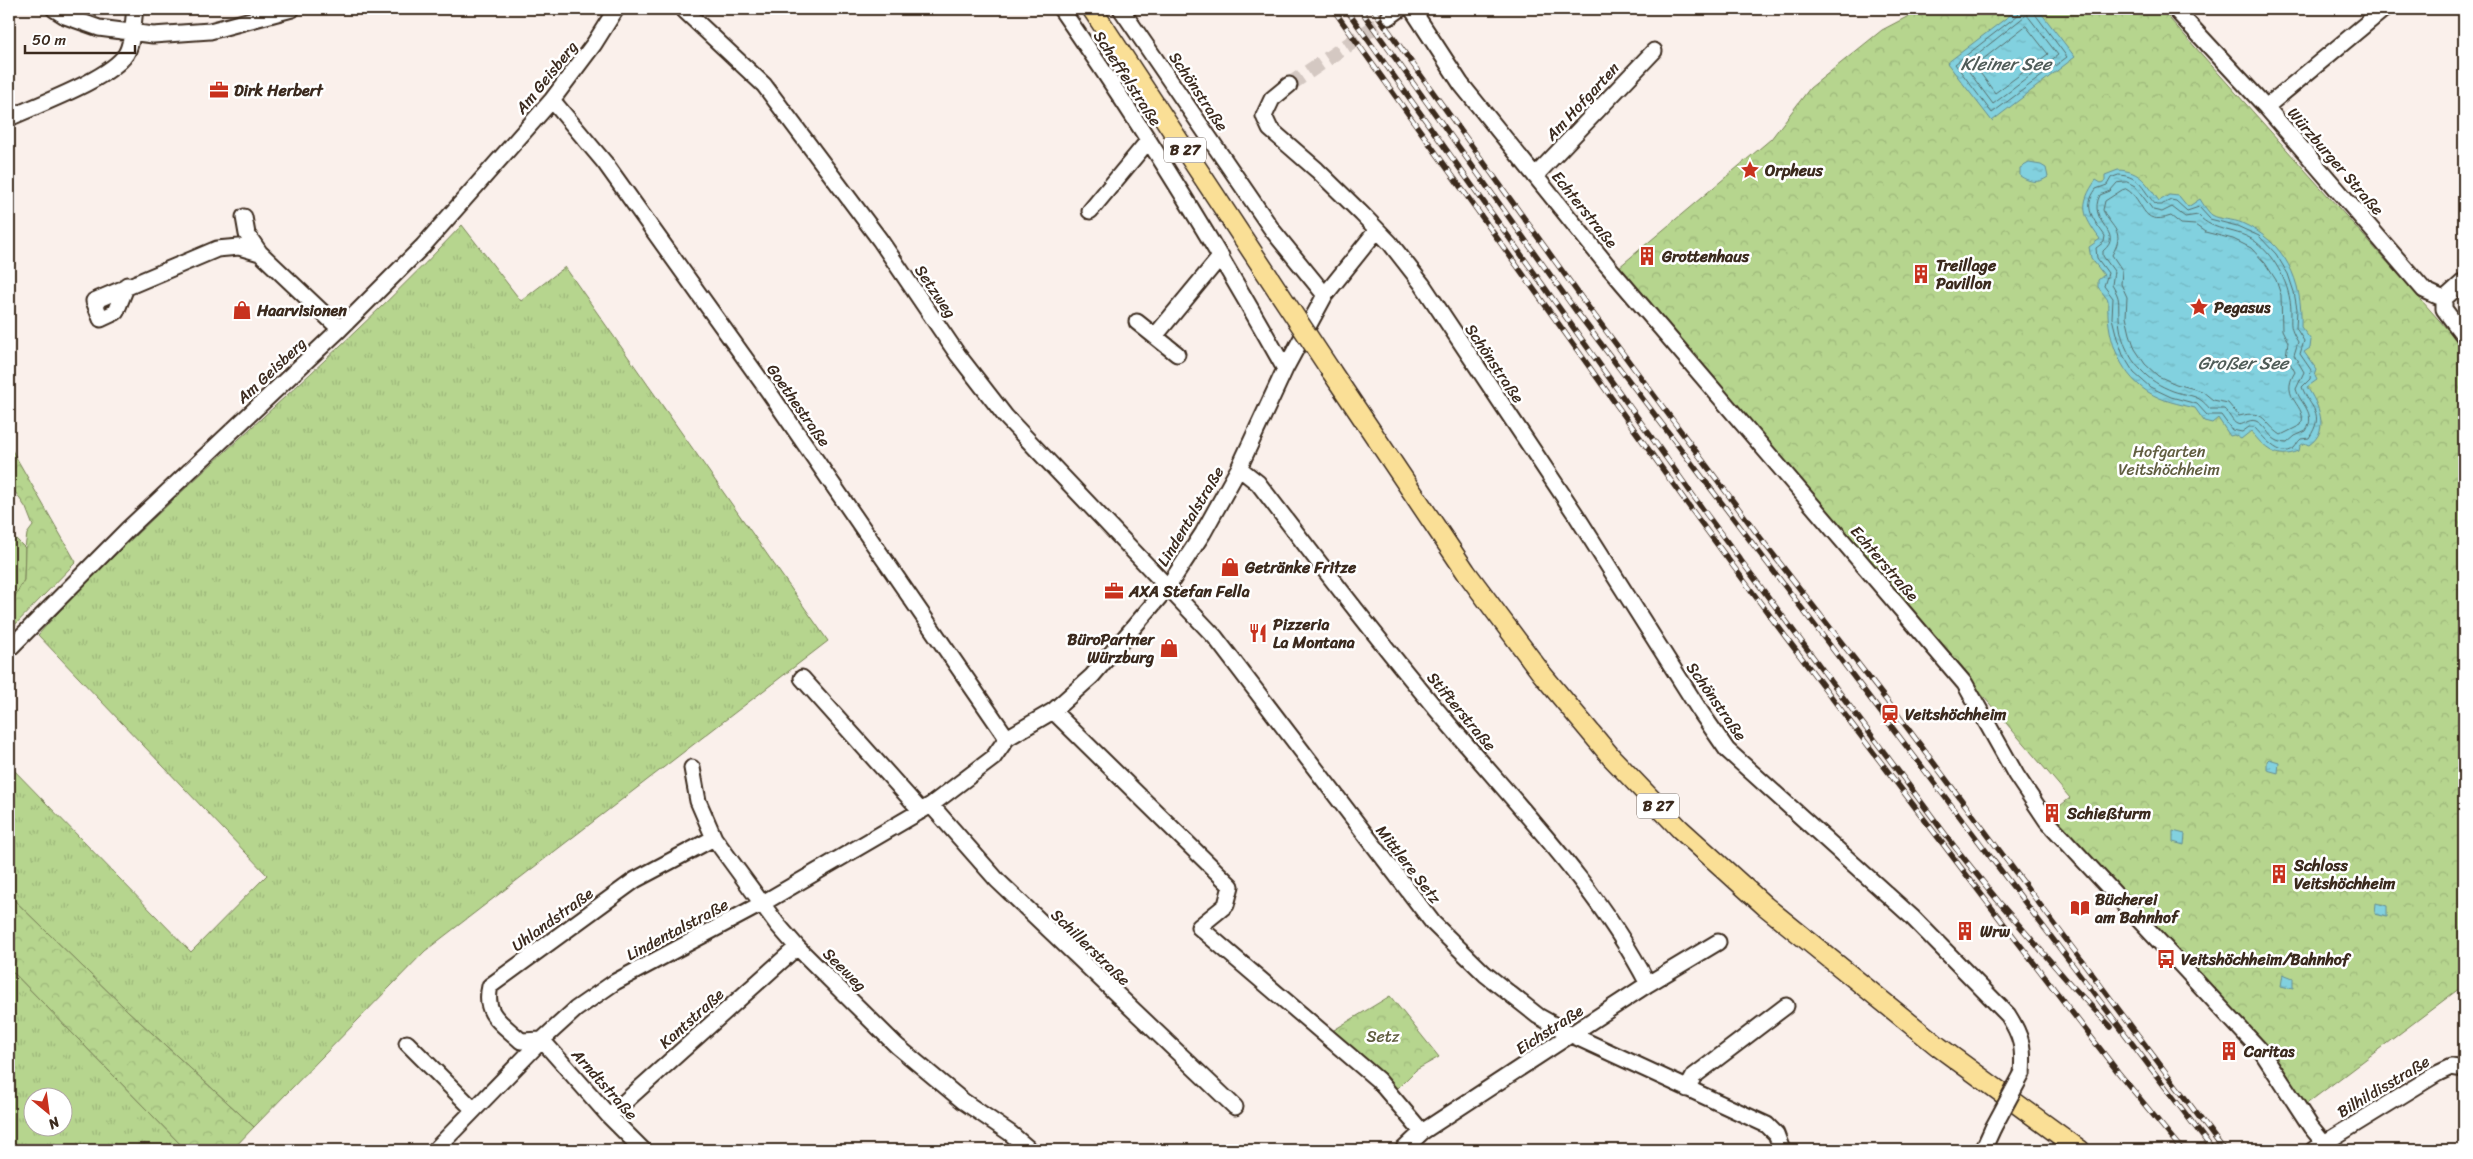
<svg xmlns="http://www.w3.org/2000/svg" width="2473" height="1159" font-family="Sriracha,sans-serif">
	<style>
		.grass { fill: url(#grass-tufts); stroke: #788056; fill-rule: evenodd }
		.forest { fill: url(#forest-crowns); stroke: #788056 }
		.water { fill: url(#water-ripples); stroke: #668e92 }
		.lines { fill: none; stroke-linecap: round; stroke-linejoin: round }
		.shore { stroke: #576d6b; stroke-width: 1 }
		.minor-tunnel { stroke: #d4c8c2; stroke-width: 15; stroke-dasharray: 15 8; stroke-linecap: butt }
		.minor-casing { stroke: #3b2a1e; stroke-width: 19 }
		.major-casing { stroke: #3b2a1e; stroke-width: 22 }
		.minor { stroke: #fff; stroke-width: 15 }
		.major { stroke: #fadf96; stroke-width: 19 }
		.rail-casing { stroke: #3b2a1e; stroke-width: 5.5 }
		.rail { stroke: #fff; stroke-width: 4; stroke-dasharray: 11; stroke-linecap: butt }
		.minor-bridge-casing { stroke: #3b2a1e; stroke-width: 19; stroke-linecap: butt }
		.major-bridge-casing { stroke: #3b2a1e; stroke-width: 22; stroke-linecap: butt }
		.minor-bridge { stroke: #fff; stroke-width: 15 }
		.major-bridge { stroke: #fadf96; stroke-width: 19 }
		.labels { text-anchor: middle; stroke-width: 5; stroke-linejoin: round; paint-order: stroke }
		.shield { fill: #fff; stroke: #766a62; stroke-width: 1 }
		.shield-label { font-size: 15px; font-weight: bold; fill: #3b2a1e }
		.street-label { font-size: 16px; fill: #3b2a1e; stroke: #fff }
		.poi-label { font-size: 16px; font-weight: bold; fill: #3b2a1e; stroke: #fff; text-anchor: start }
		.park-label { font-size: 16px; fill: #605d40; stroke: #fff }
		.water-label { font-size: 18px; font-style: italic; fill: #505c58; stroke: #fff }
	</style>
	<defs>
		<pattern id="grass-tufts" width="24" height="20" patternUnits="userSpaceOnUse" patternTransform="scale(1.25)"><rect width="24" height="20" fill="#b6d58e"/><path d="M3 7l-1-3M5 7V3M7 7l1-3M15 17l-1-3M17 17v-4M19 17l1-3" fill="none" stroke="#9db77a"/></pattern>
		<pattern id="forest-crowns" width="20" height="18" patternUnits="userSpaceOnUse" patternTransform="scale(1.25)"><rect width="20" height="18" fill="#b6d58e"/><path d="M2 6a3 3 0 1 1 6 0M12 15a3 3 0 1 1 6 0" fill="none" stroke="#9db77a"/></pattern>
		<pattern id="water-ripples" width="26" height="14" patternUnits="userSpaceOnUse" patternTransform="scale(1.25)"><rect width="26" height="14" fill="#82d1df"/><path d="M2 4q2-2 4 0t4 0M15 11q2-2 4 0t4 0" fill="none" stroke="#71b4bf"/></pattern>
	</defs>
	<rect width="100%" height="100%" fill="#faf0eb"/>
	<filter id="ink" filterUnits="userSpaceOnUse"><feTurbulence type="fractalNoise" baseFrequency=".02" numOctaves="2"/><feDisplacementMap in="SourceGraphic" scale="10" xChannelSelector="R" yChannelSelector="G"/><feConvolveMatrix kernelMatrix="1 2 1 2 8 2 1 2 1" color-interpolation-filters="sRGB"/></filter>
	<g filter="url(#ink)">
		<path class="grass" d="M 462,225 L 521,301 L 565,267 L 828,641 L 425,951 L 254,1127 L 128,1011 L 9,895 L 9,765 L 191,952 L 267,875 L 38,635 C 74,593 115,555 155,517 C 257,420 366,328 462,225 Z
			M 9,532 L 25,548 L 24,580 L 9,607 Z
			M 9,968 L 186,1150 L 9,1150 ZM 32,1096 L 62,1096 L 62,1126 L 32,1126 Z"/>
		<path class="forest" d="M 1922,9 L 2161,9 L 2464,348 L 2464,985 L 2305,1105 L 2269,1047 L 2055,818 L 2057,815 L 2056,809 L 2070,798 L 1618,268 L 1771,139 L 1810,88 L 1882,30 Z
			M 9,445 L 76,562 L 9,631 L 9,607 L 24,580 L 25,548 L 27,534 L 33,526 L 26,508 L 9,483 Z
			M 9,895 L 128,1011 L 254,1127 L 232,1150 L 186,1150 L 9,968 Z
			M 1390,996 L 1439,1057 L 1416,1070 L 1397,1089 L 1329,1033 Z"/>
		<path class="water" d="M 2018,9 L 2038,9 L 2075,57 L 1992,121 L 1947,63 Z
			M 2029,163 L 2041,165 L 2046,168 L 2048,177 C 2038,184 2029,182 2020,176 L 2020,168 Z
			M 2118,170 C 2141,171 2147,184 2159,201 L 2169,195 L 2179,196 L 2188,207 L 2200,199 C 2203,204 2208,212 2212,215 C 2220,220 2233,219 2242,223 C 2285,242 2303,280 2301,327 L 2311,340 L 2310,348 L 2304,352 L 2317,370 L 2315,376 L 2317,380 L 2307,387 C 2318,404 2331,430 2309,445 L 2304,443 L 2300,446 L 2299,451 C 2276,460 2265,449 2251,431 L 2241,439 L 2234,435 L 2230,436 L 2218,418 L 2212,423 L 2204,421 L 2195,408 C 2179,404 2162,401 2148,392 C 2117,372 2106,333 2108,300 L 2098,287 L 2098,280 L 2104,275 L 2091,258 L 2089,247 L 2100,239 C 2083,216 2078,205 2096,180 L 2101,183 L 2105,181 L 2105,175 Z
			M 2267,761 L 2269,759 L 2279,762 L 2278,773 L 2267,770 Z
			M 2173,831 L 2185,834 L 2184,845 L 2173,842 Z
			M 2376,903 L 2387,906 L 2387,917 L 2375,914 Z
			M 2283,974 L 2293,978 L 2293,989 L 2281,986 Z"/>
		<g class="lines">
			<path class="shore" d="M 2020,9 L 2018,15 L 1955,64 L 1992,113 L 2067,57 L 2035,14 L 2034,9
				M 2027,15 L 2058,55 L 1993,104 L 1964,65 Z
				M 2026,26 L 2048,54 L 1995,93 L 1975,66 Z
				M 2119,175 C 2141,176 2143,191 2156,205 L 2161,205 L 2171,200 L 2176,201 L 2187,211 L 2199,207 L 2210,219 L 2237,226 L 2259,236 L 2276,254 L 2288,274 L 2294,292 L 2297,309 L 2296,328 L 2304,341 L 2300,354 L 2311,370 L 2310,379 L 2302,387 C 2310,409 2326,412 2309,438 L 2301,439 C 2297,442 2297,445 2294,448 C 2280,460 2262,435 2254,427 L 2249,427 L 2242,432 L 2232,430 L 2221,415 L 2207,415 L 2197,404 L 2171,397 L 2150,387 L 2134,373 L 2123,355 L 2117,338 L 2112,318 L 2113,298 L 2104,286 L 2108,273 L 2097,258 L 2096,248 L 2104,242 L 2105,236 C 2094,220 2082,208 2096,189 L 2107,185 L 2111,178 Z
				M 2127,182 L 2135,186 L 2153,210 L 2162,212 L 2172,207 L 2185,217 L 2198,215 C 2214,233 2238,228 2256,242 C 2276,258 2290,285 2291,310 C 2291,326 2289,327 2298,342 L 2294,355 L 2304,372 L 2296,389 C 2300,404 2317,413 2306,431 L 2295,436 L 2287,443 C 2268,442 2269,427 2256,421 C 2248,418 2243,427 2237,424 C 2232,422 2229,413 2224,409 L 2210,409 C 2197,393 2190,397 2173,391 C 2160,386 2150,380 2141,370 C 2128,358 2119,335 2119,317 C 2118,300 2121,300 2112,285 L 2114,271 L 2103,256 L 2103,251 C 2126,232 2086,223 2100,195 L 2110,191 L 2117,183 Z
				M 2126,189 C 2146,200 2139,227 2171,216 L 2181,224 L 2195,225 L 2205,232 L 2233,239 L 2251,248 L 2265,263 L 2276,280 L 2281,295 L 2282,330 L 2288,342 L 2286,356 L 2295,372 C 2278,399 2309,405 2301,425 L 2281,435 C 2263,423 2266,409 2239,416 L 2228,403 L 2213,400 L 2202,391 L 2176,384 L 2158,376 L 2145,364 L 2135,349 L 2130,334 L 2126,317 L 2127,297 L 2121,284 L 2122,270 L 2112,255 C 2126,230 2112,230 2103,210 L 2105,201 L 2122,190 Z"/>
			<path class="minor-tunnel" d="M 1289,85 L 1389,17"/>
			<g class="minor-casing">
				<path id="minor" d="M 54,9 L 65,16 L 99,28 L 153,35 L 210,31 L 292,9
					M 683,9 L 764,85 L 880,240 L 958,355 L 1006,417 L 1215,637 L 1433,923 L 1485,974 L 1538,1016 L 1572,1035 L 1767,1125 L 1776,1134 L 1782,1150
					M 1061,9 C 1142,125 1216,246 1285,369
					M 1121,9 L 1273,231 L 1325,295
					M 1412,9 L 1461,84 L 1607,265 L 1965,684 L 2016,775 L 2047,821 L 2262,1052 L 2311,1127 L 2330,1150
					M 2175,9 L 2266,107 L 2424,290 L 2444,299
					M 1389,17 L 1400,9
					M 1289,85 L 1272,99 L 1264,116 L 1270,129 L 1317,170 L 1362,214 L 1390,243 L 1422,284 L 1576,515 L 1700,711 L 1727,750 L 1912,917 L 2008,1015 C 2022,1037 2024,1048 2022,1074
					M 552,100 L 605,163 L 769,392 L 1007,738
					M 2266,107 L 2384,9
					M 9,118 C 37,105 110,79 126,54 C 133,42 133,22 135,9
					M 1535,176 L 1654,51
					M 1090,211 L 1148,141
					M 244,217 L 247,234 L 260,253
					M 127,285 L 116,312 L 101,319 L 94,301 L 217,249 L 239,247 L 260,253 L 340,329
					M 2444,299 L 2444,309 L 2464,336
					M 2444,299 L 2464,281
					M 1137,322 L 1177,354
					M 1155,336 L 1221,256
					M 1239,468 L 1258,483 C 1323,568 1388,653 1458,735 C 1525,814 1600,891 1648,984
					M 9,649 L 127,530 L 340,329 L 423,246 L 552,100 L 594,44 L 616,9
					M 802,678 L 921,811
					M 1053,711 L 1231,886 L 1226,905 L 1199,927 L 1378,1080 L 1422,1132
					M 692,768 L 698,801 L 714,838 L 777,924 L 797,947 L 897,1046 L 963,1101 L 1010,1133 L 1030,1150
					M 931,805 L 997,880 L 1235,1107
					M 407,1043 L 473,1109
					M 1687,1089 L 1694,1076 L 1786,1006
					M 609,1116 L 797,947
					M 435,1150 L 542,1040 L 576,1009 L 615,982 L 763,903 L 931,805 L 993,758 L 1007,738 L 1053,711 L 1092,676 L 1167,588 L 1203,533 L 1239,468 L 1285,369 L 1325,295 L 1377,230
					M 643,1150 L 609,1116 L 542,1040 L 521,1041 C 502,1023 483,1015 490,986 L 635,880 L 714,838
					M 1403,1150 L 1422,1132 L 1648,984 L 1718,942
					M 1983,1150 L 1993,1128
					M 2313,1150 L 2438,1073 L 2451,1067 L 2464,1069"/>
			</g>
			<g class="major-casing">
				<path id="major" d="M 1092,9 L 1278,291
					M 1331,371 L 1466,572 L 1542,674 L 1612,758 L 1680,829 L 1765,906 L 1939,1047 L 2080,1150"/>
			</g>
			<use href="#minor" class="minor"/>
			<use href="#major" class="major"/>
			<g class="rail-casing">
				<path id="rail" d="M 1333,9 L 1699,520 L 1785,636 L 2000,919 L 2118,1072 L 2182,1150
					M 1346,9 L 1707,515 L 1954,846 L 1999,902 L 2071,985 L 2111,1027
					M 1360,9 L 1576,311 L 2213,1150
					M 1373,9 L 1586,304 L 1765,544 L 1894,710 L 2224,1150"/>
			</g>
			<use href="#rail" class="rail"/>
			<g class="minor-bridge-casing">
				<path id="minor-bridge" d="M 1993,1128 L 2022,1074"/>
			</g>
			<g class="major-bridge-casing">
				<path id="major-bridge" d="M 1278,291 L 1331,371"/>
			</g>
			<use href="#minor-bridge" class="minor-bridge"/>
			<use href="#major-bridge" class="major-bridge"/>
		</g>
	</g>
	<defs>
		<g id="office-bare" transform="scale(1.5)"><path d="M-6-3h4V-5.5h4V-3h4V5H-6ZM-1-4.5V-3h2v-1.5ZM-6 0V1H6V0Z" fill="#c8321e" stroke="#fff" stroke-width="2.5" paint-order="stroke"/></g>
		<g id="sight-bare" transform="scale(1.5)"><path d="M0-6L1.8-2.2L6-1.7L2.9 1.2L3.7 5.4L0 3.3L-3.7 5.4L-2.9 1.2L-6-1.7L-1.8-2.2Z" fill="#c8321e" stroke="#fff" stroke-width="2.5" paint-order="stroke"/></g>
		<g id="building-bare" transform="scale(1.5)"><path d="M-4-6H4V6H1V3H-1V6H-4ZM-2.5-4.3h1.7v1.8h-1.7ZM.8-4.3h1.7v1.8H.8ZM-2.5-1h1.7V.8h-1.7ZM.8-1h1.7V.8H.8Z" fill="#c8321e" stroke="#fff" stroke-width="2.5" paint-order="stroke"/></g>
		<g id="shop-bare" transform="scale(1.5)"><path d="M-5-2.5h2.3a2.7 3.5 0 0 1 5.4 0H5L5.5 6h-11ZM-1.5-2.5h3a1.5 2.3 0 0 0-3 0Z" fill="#c8321e" stroke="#fff" stroke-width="2.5" paint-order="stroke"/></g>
		<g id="restaurant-bare" transform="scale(1.5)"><path d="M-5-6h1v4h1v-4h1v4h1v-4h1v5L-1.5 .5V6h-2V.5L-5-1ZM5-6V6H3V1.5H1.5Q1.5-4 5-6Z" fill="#c8321e" stroke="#fff" stroke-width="2.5" paint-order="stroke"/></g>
		<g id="station-bare" transform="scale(1.5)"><path d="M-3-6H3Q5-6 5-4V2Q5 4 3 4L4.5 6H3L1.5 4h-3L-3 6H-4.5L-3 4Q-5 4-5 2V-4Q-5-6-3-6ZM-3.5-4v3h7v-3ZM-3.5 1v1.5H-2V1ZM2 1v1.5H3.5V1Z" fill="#c8321e" stroke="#fff" stroke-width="2.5" paint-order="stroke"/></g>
		<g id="library-bare" transform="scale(1.5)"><path d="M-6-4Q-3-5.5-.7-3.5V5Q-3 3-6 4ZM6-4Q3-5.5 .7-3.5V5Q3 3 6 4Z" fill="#c8321e" stroke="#fff" stroke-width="2.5" paint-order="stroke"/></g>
		<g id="bus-bare" transform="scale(1.5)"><path d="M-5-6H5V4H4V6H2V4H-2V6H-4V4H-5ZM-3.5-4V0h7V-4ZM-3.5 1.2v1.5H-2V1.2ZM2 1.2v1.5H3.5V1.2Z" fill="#c8321e" stroke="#fff" stroke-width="2.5" paint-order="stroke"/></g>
	</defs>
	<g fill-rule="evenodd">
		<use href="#office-bare" x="219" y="90"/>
		<use href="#sight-bare" x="1750" y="170"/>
		<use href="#building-bare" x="1647" y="256"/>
		<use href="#building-bare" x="1921" y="274"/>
		<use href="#sight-bare" x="2199" y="307"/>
		<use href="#shop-bare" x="242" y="310"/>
		<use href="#shop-bare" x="1230" y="567"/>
		<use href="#office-bare" x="1114" y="591"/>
		<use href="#restaurant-bare" x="1258" y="633"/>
		<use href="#shop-bare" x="1169" y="648"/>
		<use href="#station-bare" x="1890" y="714"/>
		<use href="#building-bare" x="2052" y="813"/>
		<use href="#building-bare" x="2279" y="874"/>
		<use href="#library-bare" x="2080" y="908"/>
		<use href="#building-bare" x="1965" y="931"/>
		<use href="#bus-bare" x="2166" y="959"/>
		<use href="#building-bare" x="2229" y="1051"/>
	</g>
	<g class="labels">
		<g class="shield">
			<rect x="1164" y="137.5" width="42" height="25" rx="4"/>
			<rect x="1637" y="793.5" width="42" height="25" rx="4"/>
		</g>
		<g class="shield-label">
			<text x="1185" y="155">B 27</text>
			<text x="1658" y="811">B 27</text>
		</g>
		<g class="street-label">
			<text transform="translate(546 77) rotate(-51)" y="6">Am Geisberg</text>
			<text transform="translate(1128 78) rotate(57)" y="6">Scheffelstraße</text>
			<text transform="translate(1199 91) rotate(56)" y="6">Schönstraße</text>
			<text transform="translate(1582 101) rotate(-47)" y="6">Am Hofgarten</text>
			<text transform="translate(2336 161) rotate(49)" y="6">Würzburger Straße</text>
			<text transform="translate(1585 209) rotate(51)" y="6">Echterstraße</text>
			<text transform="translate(936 291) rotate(56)" y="6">Setzweg</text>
			<text transform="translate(1495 363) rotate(56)" y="6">Schönstraße</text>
			<text transform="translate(271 370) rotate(-43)" y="6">Am Geisberg</text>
			<text transform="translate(799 405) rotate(55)" y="6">Goethestraße</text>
			<text transform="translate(1190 516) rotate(-59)" y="6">Lindentalstraße</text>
			<text transform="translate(1885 563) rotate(49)" y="6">Echterstraße</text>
			<text transform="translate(1717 701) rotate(55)" y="6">Schönstraße</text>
			<text transform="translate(1462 711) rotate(50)" y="6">Stifterstraße</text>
			<text transform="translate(1409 864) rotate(52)" y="6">Mittlere Setz</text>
			<text transform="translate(552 919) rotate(-36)" y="6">Uhlandstraße</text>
			<text transform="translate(677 929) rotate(-28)" y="6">Lindentalstraße</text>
			<text transform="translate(1091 947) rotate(44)" y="6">Schillerstraße</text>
			<text transform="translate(845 969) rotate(45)" y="6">Seeweg</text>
			<text transform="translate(691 1018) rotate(-42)" y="6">Kantstraße</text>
			<text transform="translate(1549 1029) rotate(-33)" y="6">Eichstraße</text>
			<text transform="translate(605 1084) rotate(48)" y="6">Arndtstraße</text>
			<text transform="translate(2383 1086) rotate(-31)" y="6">Bilhildisstraße</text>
		</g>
		<g class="poi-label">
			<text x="234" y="96">Dirk Herbert</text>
			<text x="1765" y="176">Orpheus</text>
			<text x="1662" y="262">Grottenhaus</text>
			<text x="1936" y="271">Treillage<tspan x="1936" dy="18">Pavillon</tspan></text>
			<text x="2214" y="313">Pegasus</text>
			<text x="257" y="316">Haarvisionen</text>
			<text x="1245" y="573">Getränke Fritze</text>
			<text x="1129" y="597">AXA Stefan Fella</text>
			<text x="1273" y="630">Pizzeria<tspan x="1273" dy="18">La Montana</tspan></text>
			<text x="1154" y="645" text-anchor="end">BüroPartner<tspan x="1154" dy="18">Würzburg</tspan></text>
			<text x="1905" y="720">Veitshöchheim</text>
			<text x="2067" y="819">Schießturm</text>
			<text x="2294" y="871">Schloss<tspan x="2294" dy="18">Veitshöchheim</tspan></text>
			<text x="2095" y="905">Bücherei<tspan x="2095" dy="18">am Bahnhof</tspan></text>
			<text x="1980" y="937">Wrw</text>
			<text x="2181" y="965">Veitshöchheim/Bahnhof</text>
			<text x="2244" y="1057">Caritas</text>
		</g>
		<g class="park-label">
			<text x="2169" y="457">Hofgarten<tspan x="2169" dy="18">Veitshöchheim</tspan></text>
			<text x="1383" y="1042">Setz</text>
		</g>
		<g class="water-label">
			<text x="2006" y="70">Kleiner See</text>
			<text x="2243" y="369">Großer See</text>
		</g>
	</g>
	<rect width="2473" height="1159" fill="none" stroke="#fff" stroke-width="30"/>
	<rect x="15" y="15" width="2443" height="1129" fill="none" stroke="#3b2a1e" stroke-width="2" filter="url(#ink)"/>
	<g transform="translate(48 1112) rotate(151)"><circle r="24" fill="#ffffff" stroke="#b1aaa5"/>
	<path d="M0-4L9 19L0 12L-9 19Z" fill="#c8321e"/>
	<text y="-8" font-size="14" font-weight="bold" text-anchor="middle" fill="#3b2a1e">N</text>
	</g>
	<path d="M25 45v8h110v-8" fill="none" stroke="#3b2a1e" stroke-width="2.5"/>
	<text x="32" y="45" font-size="15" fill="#3b2a1e" stroke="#ffffff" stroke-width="4" paint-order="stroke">50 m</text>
</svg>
